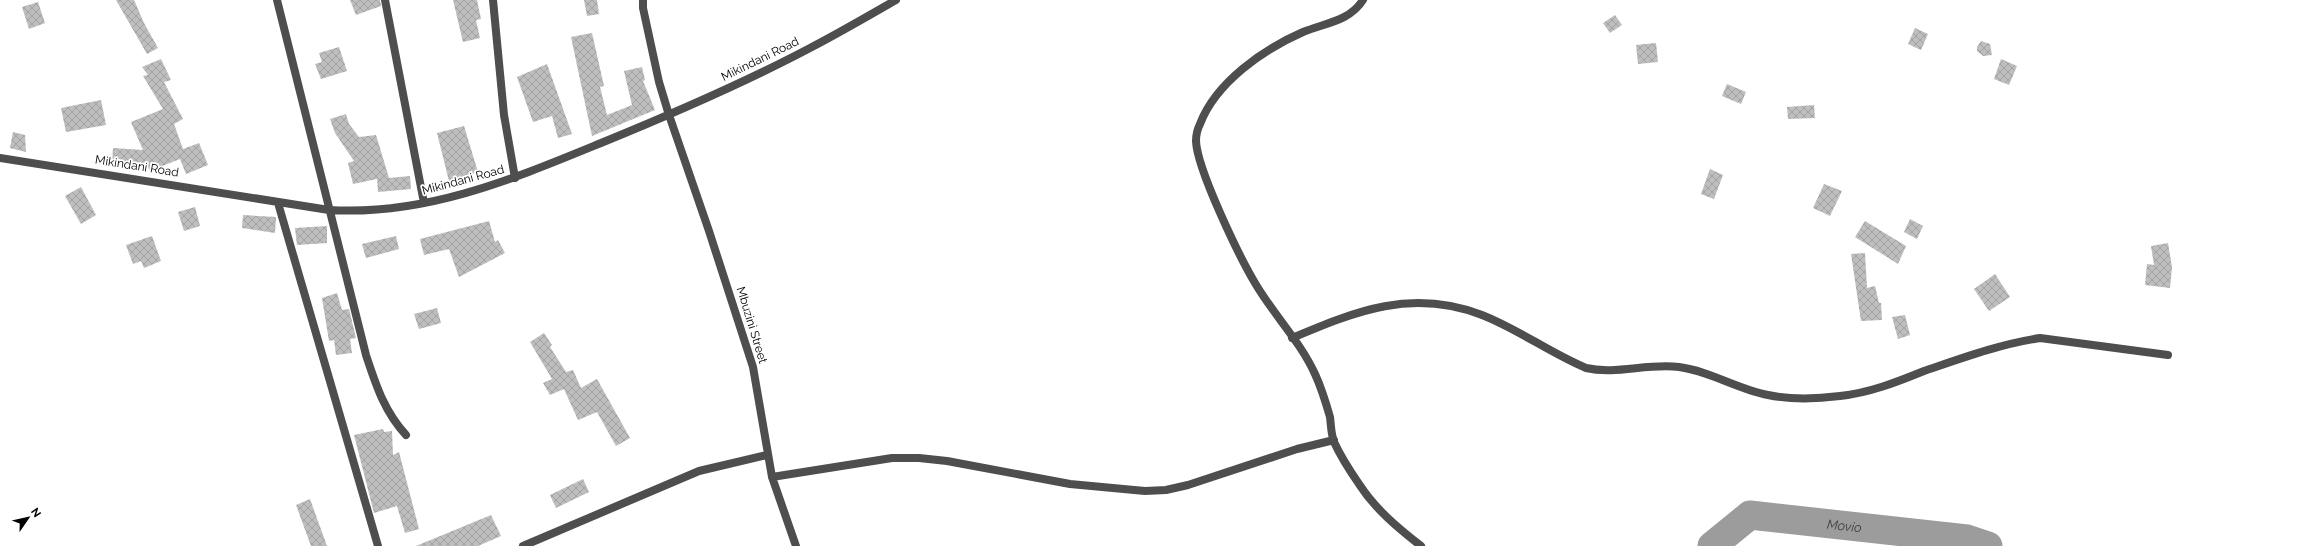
<svg xmlns="http://www.w3.org/2000/svg" width="2314" height="546" font-family="Raleway,sans-serif">
	<style>
		.lines { fill: none; stroke-linecap: round; stroke-linejoin: round }
		.river { stroke: #9c9c9c; stroke-width: 29 }
		.building { fill: url(#building-cross-hatch) }
		.minor { stroke: #4e4e4e; stroke-width: 8 }
		.labels { text-anchor: middle; stroke-width: 3.5; stroke-linejoin: round; paint-order: stroke }
		.street-label { font-size: 12px; fill: #000; stroke: #fff }
		.water-label { font-size: 13px; font-style: italic; fill: #3d3d3d; stroke: #fff }
	</style>
	<defs>
		<pattern id="building-cross-hatch" width="8" height="8" patternUnits="userSpaceOnUse"><rect width="8" height="8" fill="#bebebe"/><path d="M0 0l8 8M0 8l8-8" fill="none" stroke="#a2a2a2"/></pattern>
	</defs>
	<rect width="100%" height="100%" fill="#fff"/>
	<g class="lines">
		<path class="river" id="s1" d="M 1712,546 L 1750,515 L 1967,539 L 1988,546"/>
	</g>
	<path class="building" d="M 116,0 L 134,0 L 144,23 L 158,48 L 147,54 Z
		M 350,0 L 380,0 L 381,6 L 356,15 Z
		M 453,0 L 477,0 L 481,19 L 476,20 L 480,38 L 463,42 Z
		M 584,0 L 597,0 L 599,14 L 587,16 Z
		M 38,2 L 45,23 L 29,29 L 22,7 Z
		M 1615,15 L 1622,25 L 1610,33 L 1603,23 Z
		M 1915,28 L 1928,34 L 1921,50 L 1908,44 Z
		M 592,33 L 604,86 L 600,87 L 607,115 L 632,105 L 624,71 L 642,67 L 645,80 L 643,81 L 655,110 L 592,136 L 571,37 Z
		M 1981,41 L 1990,44 L 1992,55 L 1983,56 L 1977,51 L 1977,47 Z
		M 1656,43 L 1658,62 L 1638,64 L 1636,45 Z
		M 339,47 L 347,71 L 321,79 L 315,64 L 322,62 L 319,53 Z
		M 161,59 L 171,80 L 164,82 L 183,119 L 174,124 L 183,149 L 199,143 L 208,165 L 186,174 L 180,159 L 150,171 L 147,165 L 112,163 L 113,148 L 143,150 L 131,122 L 163,109 L 143,76 L 148,75 L 142,67 Z
		M 2001,59 L 2017,66 L 2009,85 L 1994,79 Z
		M 547,64 L 572,134 L 558,138 L 552,116 L 533,122 L 517,77 Z
		M 1727,84 L 1746,92 L 1741,104 L 1722,96 Z
		M 101,100 L 106,125 L 66,132 L 61,108 Z
		M 1814,105 L 1815,118 L 1788,119 L 1787,107 Z
		M 346,114 L 349,124 L 359,137 L 376,135 L 389,178 L 410,176 L 411,189 L 378,192 L 377,179 L 353,184 L 348,163 L 354,161 L 335,133 L 330,119 Z
		M 464,126 L 478,172 L 449,181 L 437,133 Z
		M 13,132 L 25,135 L 26,152 L 10,148 Z
		M 1710,169 L 1723,175 L 1714,199 L 1701,194 Z
		M 1824,184 L 1842,191 L 1830,216 L 1813,208 Z
		M 81,187 L 96,215 L 81,224 L 65,196 Z
		M 195,207 L 200,226 L 184,231 L 178,212 Z
		M 243,215 L 276,217 L 275,233 L 242,228 Z
		M 1910,219 L 1923,226 L 1917,239 L 1904,232 Z
		M 489,221 L 495,242 L 498,240 L 505,253 L 459,277 L 449,249 L 424,255 L 420,239 Z
		M 1865,221 L 1906,246 L 1898,264 L 1855,237 Z
		M 327,226 L 327,243 L 297,245 L 295,228 Z
		M 152,236 L 161,261 L 144,268 L 141,261 L 133,264 L 126,245 Z
		M 396,236 L 399,249 L 366,258 L 362,244 Z
		M 2168,243 L 2172,267 L 2170,288 L 2145,285 L 2147,264 L 2154,265 L 2151,246 Z
		M 1865,253 L 1867,288 L 1875,286 L 1879,303 L 1881,303 L 1882,320 L 1861,321 L 1851,254 Z
		M 1995,274 L 2010,297 L 1989,311 L 1974,289 Z
		M 337,293 L 342,310 L 349,309 L 356,338 L 350,339 L 352,353 L 336,355 L 334,340 L 329,341 L 322,298 Z
		M 437,308 L 441,323 L 419,329 L 414,314 Z
		M 1905,315 L 1910,335 L 1898,339 L 1892,317 Z
		M 544,333 L 552,345 L 550,347 L 566,372 L 573,370 L 581,388 L 597,379 L 630,438 L 616,446 L 597,412 L 578,420 L 564,389 L 550,395 L 543,383 L 552,379 L 530,342 Z
		M 383,429 L 384,432 L 392,431 L 393,455 L 399,452 L 419,529 L 405,533 L 397,506 L 374,513 L 354,435 Z
		M 583,479 L 589,492 L 556,508 L 550,495 Z
		M 310,499 L 327,546 L 311,546 L 296,505 Z
		M 491,515 L 501,536 L 478,546 L 416,546 Z"/>
	<g class="lines">
		<path class="minor" d="M 277,0 L 366,355 C 376,385 384,411 406,435
			M 385,0 L 424,203
			M 493,0 L 504,115 L 515,178
			M 643,0 L 643,8 L 659,82 L 669,115 L 709,231 L 753,367 L 772,477 L 796,546
			M 1363,0 C 1350,21 1325,23 1303,32 C 1264,49 1216,82 1200,124 C 1198,128 1196,136 1196,141 C 1197,169 1239,256 1255,283 C 1273,314 1300,341 1315,374 C 1321,387 1326,403 1330,417 C 1331,425 1331,434 1334,442 C 1341,457 1350,471 1359,484 C 1375,509 1398,528 1421,546
			M 0,158 L 329,210 C 426,216 513,179 601,143 C 672,114 742,84 810,48 C 839,33 868,16 896,0
			M 278,203 L 378,546
			M 1292,338 C 1356,311 1412,288 1482,315 C 1518,329 1550,353 1586,368 C 1616,375 1647,363 1679,367 C 1710,371 1737,389 1768,395 C 1792,400 1816,399 1840,396 C 1869,393 1897,382 1924,371 C 1962,358 2000,344 2040,338 L 2168,355
			M 772,477 L 892,458 L 919,458 L 947,461 L 1070,484 L 1145,491 L 1166,490 L 1188,485 L 1297,449 L 1334,440
			M 523,546 L 699,471 L 767,455"/>
	</g>
	<g class="labels">
		<g class="street-label">
			<text transform="translate(760 59) rotate(-26)" y="4">Mikindani Road</text>
			<text transform="translate(137 166) rotate(9)" y="4">Mikindani Road</text>
			<text transform="translate(463 180) rotate(-15)" y="4">Mikindani Road</text>
			<text transform="translate(752 325) rotate(73)" y="4">Mbuzini Street</text>
		</g>
		<g class="water-label">
			<text dy="5" stroke="none"><textPath href="#s1" startOffset="144">Movio</textPath></text>
		</g>
	</g>
	<g transform="translate(28 518) rotate(56)" stroke="#ffffff" stroke-width="3" paint-order="stroke">
	<path d="M0-3L7 15L0 10L-7 15Z" fill="#000000"/>
	<text y="-6" font-size="11" font-weight="bold" text-anchor="middle" fill="#000000">N</text>
	</g>
</svg>
